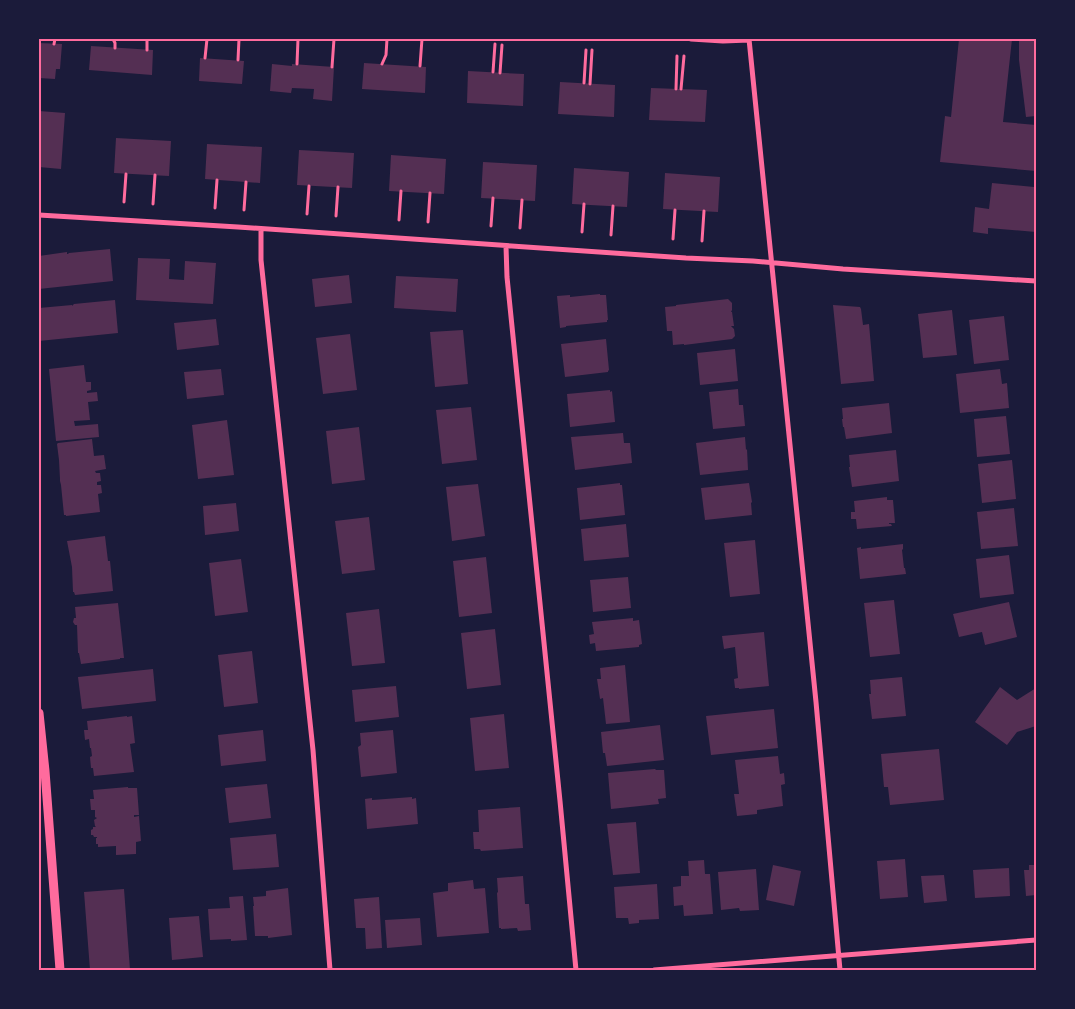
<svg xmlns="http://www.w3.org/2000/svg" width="1075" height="1009" font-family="Poppins,sans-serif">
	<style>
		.building { fill: #542f53 }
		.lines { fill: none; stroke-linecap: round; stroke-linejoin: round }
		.path { stroke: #ff6b9d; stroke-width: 3 }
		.minor { stroke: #ff6b9d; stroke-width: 5 }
		.tertiary { stroke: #ff6b9d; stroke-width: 9 }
		.neatline { fill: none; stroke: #ff6b9d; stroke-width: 2 }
	</style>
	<rect width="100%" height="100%" fill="#1b1b3a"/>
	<path class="building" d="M 959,39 L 1012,39 L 1003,122 L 1036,125 L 1036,171 L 940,162 L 945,116 L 951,117 Z
		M 1019,39 L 1036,39 L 1036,116 L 1026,117 L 1019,60 Z
		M 39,43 L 62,44 L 60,69 L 56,69 L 55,79 L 39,78 L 40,67 L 39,67 Z
		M 91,46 L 153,50 L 152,75 L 89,70 Z
		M 200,58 L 244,61 L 242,84 L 199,81 Z
		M 364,63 L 426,67 L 425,93 L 362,89 Z
		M 272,64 L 292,66 L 292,64 L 334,67 L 332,101 L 313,99 L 314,89 L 292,88 L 291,93 L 270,91 Z
		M 468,71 L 524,74 L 523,106 L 467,103 Z
		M 560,82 L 615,85 L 614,117 L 558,114 Z
		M 651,88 L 707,90 L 705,122 L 649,120 Z
		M 39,111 L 65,113 L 61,169 L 39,167 Z
		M 116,138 L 171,141 L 169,176 L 114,173 Z
		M 207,144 L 262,147 L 260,183 L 205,179 Z
		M 299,150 L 354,153 L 352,188 L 297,185 Z
		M 391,155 L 446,159 L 444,194 L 389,191 Z
		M 483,162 L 537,165 L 535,201 L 481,198 Z
		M 574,168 L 629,172 L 627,207 L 572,204 Z
		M 665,173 L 720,177 L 718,212 L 663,209 Z
		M 1035,182 L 1036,182 L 1036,232 L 988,228 L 988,234 L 973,232 L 975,207 L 989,209 L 992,183 L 1034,187 Z
		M 110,249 L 113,281 L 39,289 L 39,256 L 67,252 L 67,254 L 68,254 L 69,253 Z
		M 138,258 L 170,259 L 169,279 L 184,280 L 185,261 L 216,263 L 213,304 L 136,300 Z
		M 349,275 L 352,303 L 315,307 L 312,279 Z
		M 396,276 L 458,279 L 456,312 L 394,308 Z
		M 600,294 L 600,295 L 606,295 L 608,320 L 607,320 L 607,322 L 566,326 L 566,327 L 560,328 L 557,296 L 570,295 L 570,297 Z
		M 728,299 L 732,303 L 732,310 L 731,312 L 732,312 L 734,326 L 731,326 L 734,329 L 735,336 L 732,339 L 684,345 L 684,344 L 673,345 L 672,331 L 667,331 L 665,307 L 676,306 L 676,305 Z
		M 115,300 L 118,333 L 39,341 L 39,308 L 72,305 L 72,306 L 74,304 Z
		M 833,305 L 860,307 L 861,309 L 863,325 L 869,324 L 874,381 L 841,384 Z
		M 952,310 L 957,355 L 923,358 L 918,314 Z
		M 1004,316 L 1009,360 L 974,364 L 969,320 Z
		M 216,319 L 219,345 L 177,350 L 174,323 Z
		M 463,330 L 468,384 L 435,387 L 430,332 Z
		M 350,334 L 357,390 L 323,394 L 316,338 Z
		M 606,339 L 609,370 L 608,371 L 608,372 L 565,377 L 561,344 Z
		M 735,349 L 738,381 L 700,385 L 697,353 Z
		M 84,365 L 86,382 L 91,382 L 91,390 L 87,391 L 87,393 L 97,392 L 98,401 L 88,402 L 90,420 L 74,421 L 75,426 L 98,424 L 99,437 L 56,441 L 49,369 Z
		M 221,369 L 224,395 L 187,399 L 184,372 Z
		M 1000,369 L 1002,384 L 1007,383 L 1009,408 L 960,413 L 956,374 Z
		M 738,389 L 739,405 L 743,405 L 745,426 L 713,429 L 709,392 Z
		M 610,390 L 610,392 L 612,391 L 615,422 L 570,427 L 567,394 Z
		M 889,403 L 892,433 L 846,439 L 844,427 L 843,427 L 842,419 L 843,419 L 842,408 Z
		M 471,407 L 477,460 L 442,464 L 436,410 Z
		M 1006,416 L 1010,454 L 977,457 L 974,419 Z
		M 227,420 L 234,475 L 198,479 L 192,425 Z
		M 359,427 L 365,480 L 332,484 L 326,431 Z
		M 623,433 L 624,443 L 630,443 L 632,463 L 575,470 L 571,437 Z
		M 745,437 L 746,450 L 747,449 L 748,470 L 700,475 L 696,443 Z
		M 92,439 L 94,456 L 104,455 L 106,469 L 95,471 L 96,473 L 100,473 L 101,481 L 97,482 L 97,485 L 101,485 L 102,493 L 98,494 L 100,512 L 66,516 L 66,515 L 64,515 L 61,485 L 60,481 L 60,479 L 59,460 L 57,444 L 58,443 Z
		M 896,450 L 899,481 L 852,487 L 849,467 L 850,467 L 849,455 Z
		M 1012,460 L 1016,499 L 982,503 L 978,464 Z
		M 620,483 L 620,485 L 622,485 L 625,515 L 580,520 L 577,488 Z
		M 749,483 L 752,502 L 751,503 L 752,515 L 705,520 L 701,488 Z
		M 478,484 L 485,536 L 452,541 L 446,487 Z
		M 887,497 L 887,500 L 893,500 L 895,523 L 889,523 L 889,524 L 891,524 L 892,526 L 857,529 L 856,519 L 851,519 L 851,512 L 855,512 L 854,501 Z
		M 236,503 L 239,531 L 205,535 L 203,506 Z
		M 1014,508 L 1018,546 L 981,549 L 977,512 Z
		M 369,517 L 375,570 L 342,574 L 335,521 Z
		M 626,524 L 629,557 L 584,561 L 581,529 Z
		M 105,536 L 108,561 L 110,561 L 113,591 L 75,595 L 74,592 L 73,592 L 72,567 L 67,541 Z
		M 755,540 L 760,594 L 730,597 L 724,543 Z
		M 903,544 L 903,549 L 902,550 L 904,568 L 905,568 L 906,574 L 860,579 L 857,548 L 861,547 L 861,549 Z
		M 1009,555 L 1014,594 L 980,598 L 976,559 Z
		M 486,557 L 492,613 L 459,617 L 453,561 Z
		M 241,559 L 248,612 L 215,616 L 209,563 Z
		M 628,577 L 631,608 L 593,612 L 590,580 Z
		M 894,600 L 900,654 L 870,657 L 864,603 Z
		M 1009,602 L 1017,637 L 985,645 L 982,632 L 959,637 L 953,614 Z
		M 118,603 L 124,658 L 120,658 L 120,659 L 81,664 L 79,653 L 78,653 L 77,625 L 75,625 L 73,622 L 74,618 L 76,618 L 75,607 Z
		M 379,609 L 385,663 L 352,666 L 346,613 Z
		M 633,618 L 633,621 L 639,620 L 642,644 L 639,645 L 639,647 L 596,651 L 595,643 L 590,644 L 589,635 L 594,634 L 592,622 Z
		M 495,629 L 501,685 L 467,689 L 461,633 Z
		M 764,632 L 769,686 L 739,689 L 739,688 L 735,688 L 734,679 L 738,678 L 735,647 L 724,649 L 722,636 Z
		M 252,651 L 258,703 L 224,707 L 218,655 Z
		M 625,665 L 630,722 L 606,724 L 603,698 L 600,699 L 597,679 L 601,679 L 600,668 Z
		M 153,669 L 156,701 L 82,709 L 78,677 Z
		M 902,677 L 906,716 L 872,719 L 869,694 L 871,694 L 870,680 Z
		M 396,686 L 399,717 L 355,722 L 352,690 Z
		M 1000,687 L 1017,700 L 1036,688 L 1036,726 L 1017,732 L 1007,745 L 975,722 Z
		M 774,709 L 778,748 L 711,755 L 706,716 Z
		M 504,714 L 509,768 L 475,771 L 470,718 Z
		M 127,716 L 127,717 L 132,716 L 135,743 L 130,744 L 134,772 L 94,776 L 93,768 L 91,768 L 90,757 L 92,756 L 91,748 L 90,748 L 89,739 L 85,740 L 84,730 L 88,730 L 87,721 Z
		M 660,725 L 664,760 L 607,766 L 605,753 L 603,753 L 601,732 Z
		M 263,730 L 266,761 L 221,766 L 218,735 Z
		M 393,730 L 397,773 L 361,777 L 358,747 L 361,745 L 360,733 Z
		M 939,749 L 944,800 L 890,805 L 888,787 L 884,787 L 881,754 Z
		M 778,756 L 780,774 L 784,773 L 785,784 L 781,785 L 783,806 L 757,810 L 757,814 L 737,816 L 734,794 L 739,794 L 735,760 Z
		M 655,769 L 656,770 L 664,770 L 666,798 L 658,799 L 659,804 L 611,809 L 608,773 Z
		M 267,784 L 271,818 L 229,823 L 225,788 Z
		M 128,787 L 128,788 L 137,788 L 139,815 L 134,815 L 134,817 L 139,816 L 141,841 L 136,842 L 136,854 L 116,855 L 116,846 L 98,847 L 98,844 L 96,844 L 96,838 L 97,838 L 97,837 L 94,837 L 93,835 L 91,835 L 91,830 L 93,829 L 93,827 L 96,827 L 95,826 L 94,820 L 97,818 L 95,817 L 95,810 L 91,810 L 90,799 L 94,799 L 93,790 Z
		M 412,797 L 412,799 L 416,798 L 418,824 L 367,829 L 365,799 L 372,798 L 372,800 Z
		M 520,807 L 523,848 L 481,851 L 480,849 L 474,849 L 473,832 L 479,832 L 478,810 Z
		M 636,822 L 640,873 L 613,875 L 607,824 Z
		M 276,834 L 279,867 L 233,870 L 230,838 Z
		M 905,859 L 908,897 L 880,899 L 877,861 Z
		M 704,860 L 705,874 L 710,874 L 713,914 L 684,916 L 683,905 L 674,906 L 673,887 L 681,886 L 681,876 L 689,876 L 688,861 Z
		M 773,865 L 801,871 L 794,906 L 766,900 Z
		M 1029,865 L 1036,865 L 1036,895 L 1026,896 L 1024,870 L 1029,870 Z
		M 1009,868 L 1010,896 L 975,898 L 973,870 Z
		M 756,869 L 759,910 L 740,911 L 739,908 L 721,910 L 718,872 Z
		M 944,875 L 947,901 L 924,903 L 921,876 Z
		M 523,876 L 525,904 L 529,904 L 531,930 L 518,931 L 517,928 L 501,929 L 501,928 L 499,928 L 497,893 L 498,892 L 497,878 Z
		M 473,880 L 474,889 L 485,888 L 489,933 L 437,937 L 433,893 L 448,891 L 448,883 Z
		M 657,884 L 659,919 L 639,920 L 639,923 L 629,924 L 628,918 L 616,918 L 614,887 Z
		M 288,888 L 292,935 L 268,938 L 268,936 L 255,936 L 253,906 L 254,906 L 253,897 L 266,896 L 266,891 Z
		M 124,889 L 130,970 L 90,970 L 84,892 Z
		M 243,896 L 247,940 L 231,941 L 231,939 L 210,940 L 208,909 L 230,908 L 229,897 Z
		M 379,897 L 382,948 L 366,949 L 365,928 L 356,928 L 354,899 Z
		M 199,916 L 203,957 L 172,960 L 169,918 Z
		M 420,918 L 422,945 L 387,948 L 385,920 Z"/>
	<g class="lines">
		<path class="path" d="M 111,39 L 113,39 L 115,43 L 115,48
			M 54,44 L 55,39
			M 147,50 L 147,39
			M 205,58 L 207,39
			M 238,60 L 239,39
			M 297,64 L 298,39
			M 382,64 L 386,55 L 387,39
			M 420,66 L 422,39
			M 332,67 L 334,39
			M 493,72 L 495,44
			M 500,73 L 502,45
			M 584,83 L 586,50
			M 590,84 L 592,50
			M 676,89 L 677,56
			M 681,89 L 684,56
			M 124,202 L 126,174
			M 153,204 L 155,175
			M 215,208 L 217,180
			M 244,210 L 246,182
			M 307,214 L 309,186
			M 336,216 L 338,187
			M 399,220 L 401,191
			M 428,222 L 430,193
			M 491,226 L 493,198
			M 520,228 L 522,200
			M 582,232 L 584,204
			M 611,235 L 613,206
			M 673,239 L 675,210
			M 702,241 L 704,211"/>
		<path class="minor" d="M 691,39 L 723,41 L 749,40
			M 749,39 L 816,702 L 840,970
			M 39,215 L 238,227 L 686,258 L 753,261 L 843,269 L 1036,281
			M 261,229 L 261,260 L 313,750 L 330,970
			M 506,246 L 507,277 L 560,801 L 576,970
			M 654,970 L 1036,940"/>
		<path class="tertiary" d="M 39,713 L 45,771 L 60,970"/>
	</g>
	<rect width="1075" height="1009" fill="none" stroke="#1b1b3a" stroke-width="80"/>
	<rect x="40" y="40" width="995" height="929" class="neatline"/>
</svg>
